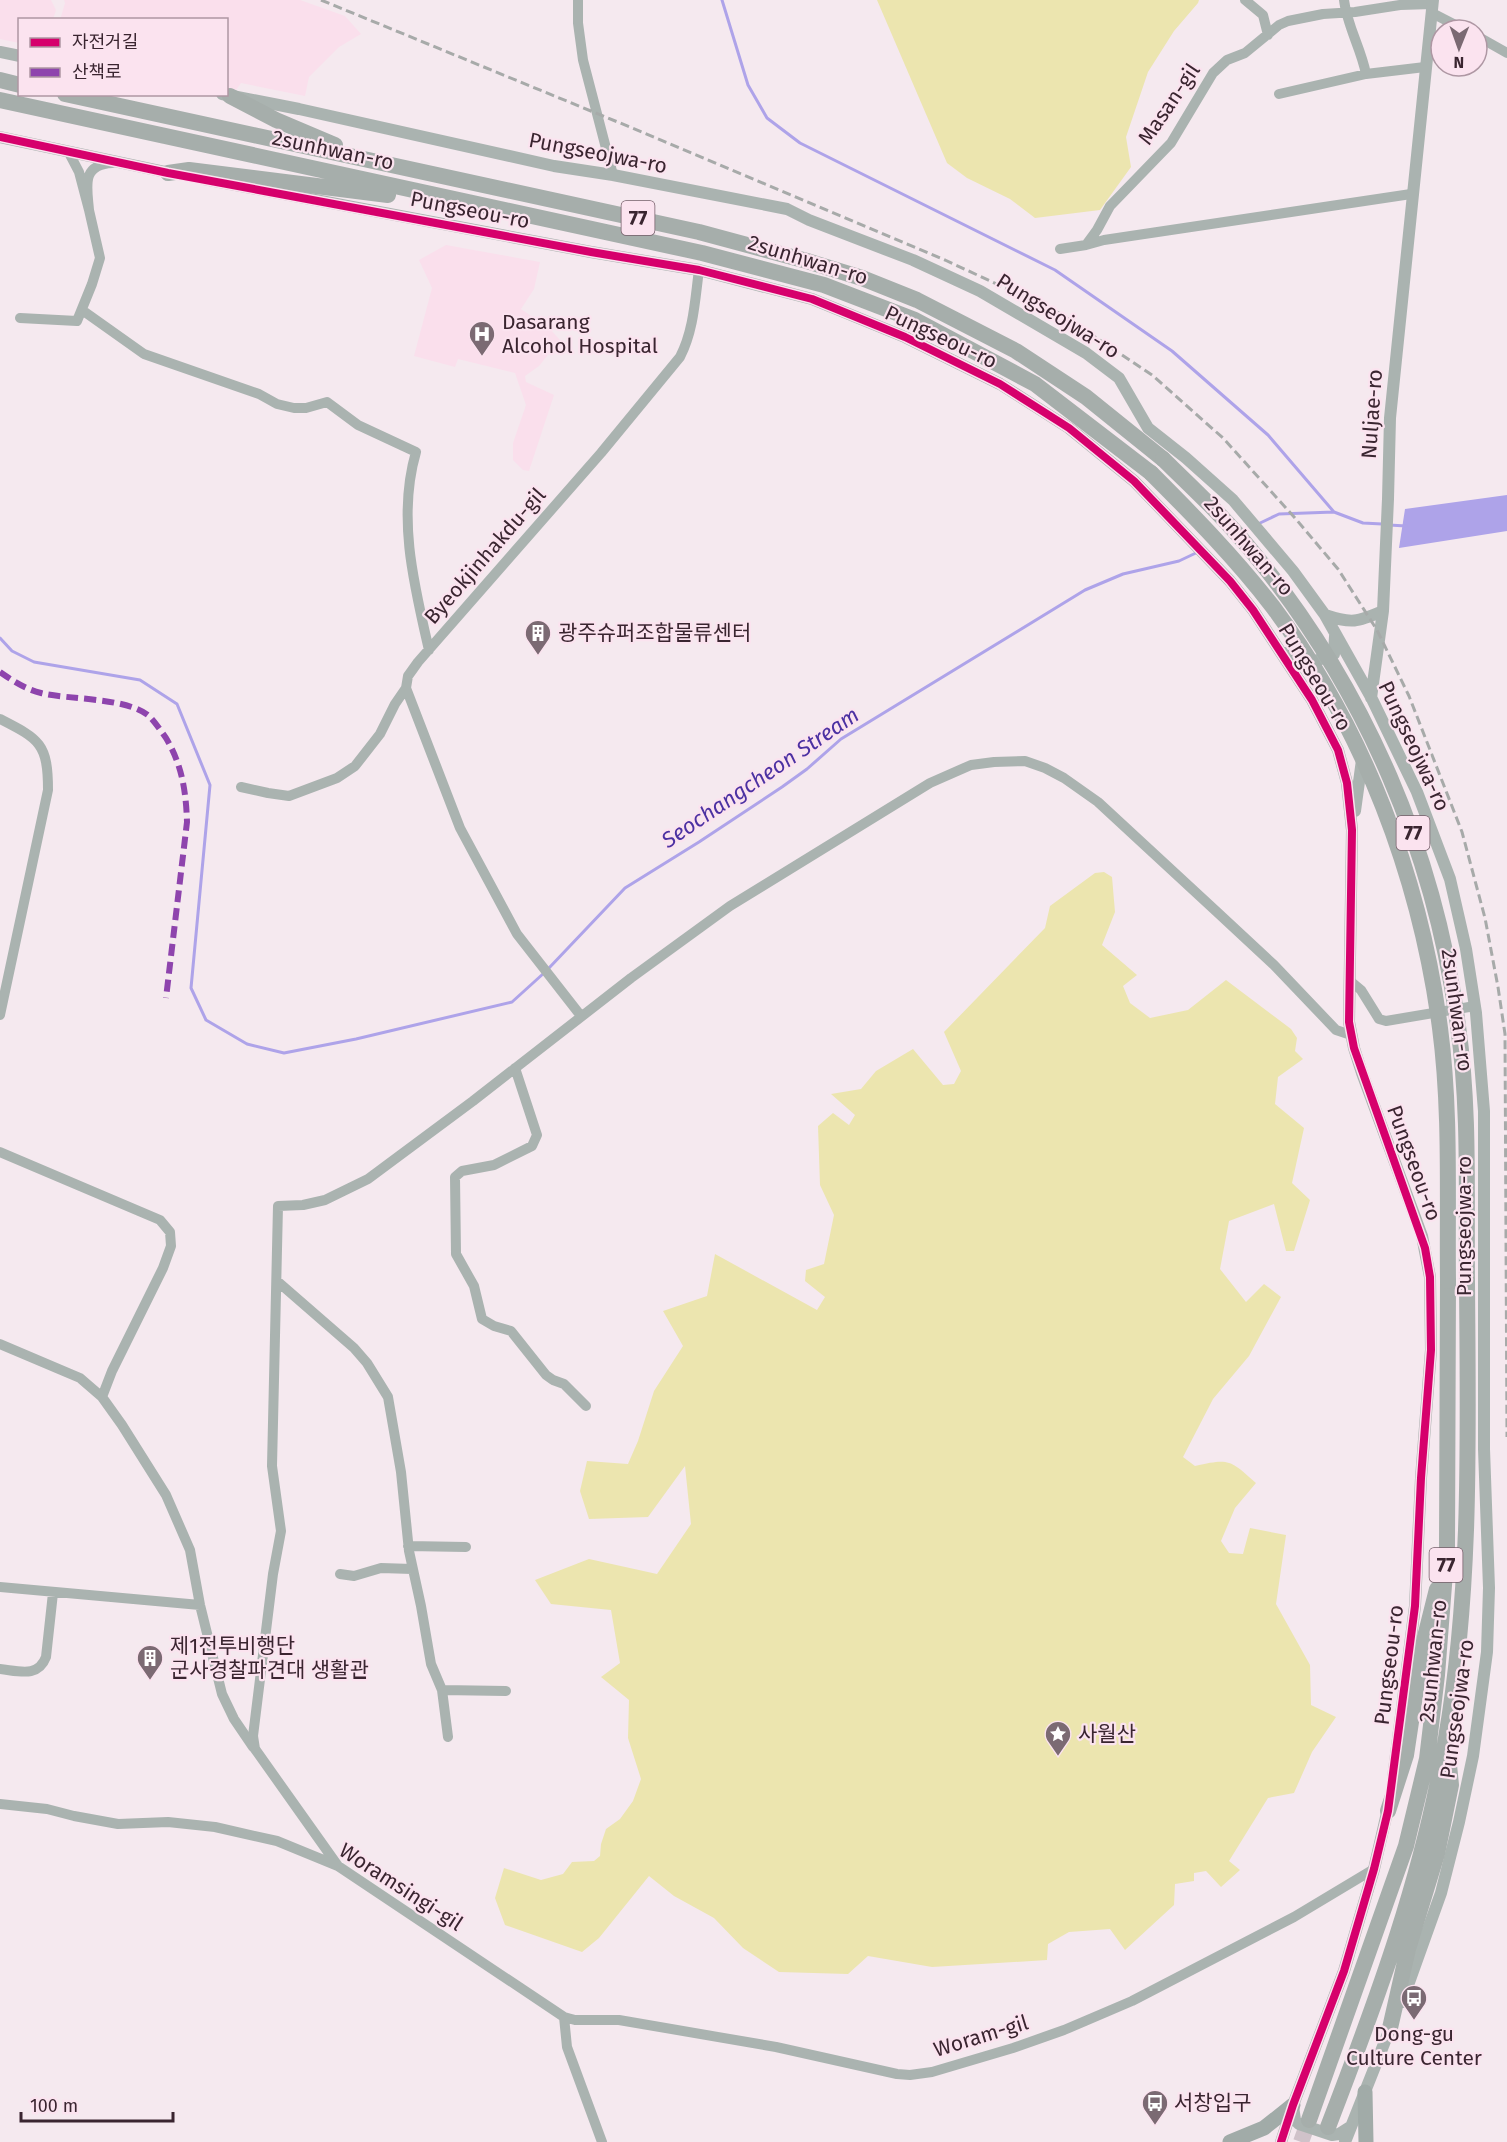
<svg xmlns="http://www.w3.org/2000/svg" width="1507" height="2142" font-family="'Fira Sans','Noto Sans KR',sans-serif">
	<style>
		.built { fill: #fadfec }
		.green { fill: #ece5af }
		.water { fill: #aea3e9 }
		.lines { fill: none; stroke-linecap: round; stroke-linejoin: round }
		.stream { stroke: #aea3e9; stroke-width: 3 }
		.trunk-tunnel { stroke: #d0c2c9; stroke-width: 16; stroke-dasharray: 16 8; stroke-linecap: butt }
		.minor { stroke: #aab3b0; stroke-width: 10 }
		.tertiary { stroke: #aab3b0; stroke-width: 12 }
		.primary { stroke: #a1aba8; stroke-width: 15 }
		.trunk { stroke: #a6aeab; stroke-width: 16 }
		.rail { stroke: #a7aaa9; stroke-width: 3; stroke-dasharray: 9 4.5; stroke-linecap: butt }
		.trunk-bridge { stroke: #a6aeab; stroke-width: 16 }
		.quiet { stroke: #8e44ad; stroke-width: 6; stroke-dasharray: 12 6; stroke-linecap: butt }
		.cycleway-casing { stroke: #fbe3ef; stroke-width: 11 }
		.cycleway { stroke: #d6006c; stroke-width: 8 }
		.labels { text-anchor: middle; stroke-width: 4.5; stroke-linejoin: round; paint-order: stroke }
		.shield { fill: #fbe3ef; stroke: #745e69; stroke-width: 1.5 }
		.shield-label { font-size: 20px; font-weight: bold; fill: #3a2530 }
		.street-label { font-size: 21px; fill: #3a2530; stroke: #fbe3ef }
		.poi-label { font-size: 21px; fill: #3a2530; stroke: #fbe3ef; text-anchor: start }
		.water-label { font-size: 22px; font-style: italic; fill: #4c31a2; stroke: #fbe3ef }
	</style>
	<rect width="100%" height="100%" fill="#f5e9ef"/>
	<path class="built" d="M 0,0 L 51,0 L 56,10 L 53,19 L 20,20 L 19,43 L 0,39 Z
		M 64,0 L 300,0 L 345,16 L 361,34 L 339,47 L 309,77 L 305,96 L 241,83 L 236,90 L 227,87 L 226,20 L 60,20 L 65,3 Z
		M 446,245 L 540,262 L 534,289 L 521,309 L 550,329 L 560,340 L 539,366 L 525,376 L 526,382 L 554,395 L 529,471 L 523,470 L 513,460 L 513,443 L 526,405 L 515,373 L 458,359 L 455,367 L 414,356 L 432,288 L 419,260 Z"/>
	<path class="green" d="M 877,0 L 1199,0 L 1198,3 L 1174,31 L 1148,72 L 1126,137 L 1131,167 L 1100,210 L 1035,218 L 1010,199 L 967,178 L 947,163 Z
		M 1104,872 L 1112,877 L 1115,912 L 1102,945 L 1137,975 L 1123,986 L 1130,1003 L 1150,1018 L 1188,1010 L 1226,980 L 1291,1029 L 1297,1038 L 1295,1051 L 1303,1059 L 1278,1077 L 1275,1104 L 1304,1128 L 1292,1183 L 1310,1200 L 1294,1251 L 1286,1251 L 1274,1204 L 1229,1221 L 1220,1269 L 1246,1302 L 1264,1284 L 1281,1297 L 1249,1356 L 1213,1399 L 1183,1457 L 1195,1466 C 1230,1458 1230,1460 1256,1483 L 1235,1508 L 1221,1541 L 1229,1553 L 1243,1554 L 1250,1528 L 1286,1535 L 1276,1604 L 1310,1665 L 1311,1705 L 1336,1717 L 1312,1752 L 1294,1793 L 1268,1798 L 1229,1861 L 1240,1870 L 1221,1887 L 1206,1871 L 1194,1873 L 1194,1881 L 1175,1884 L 1174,1905 L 1125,1950 L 1110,1929 L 1069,1932 L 1048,1944 L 1047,1960 L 932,1967 L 868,1956 L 848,1974 L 779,1972 L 743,1948 L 714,1918 L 674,1896 L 649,1876 L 599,1938 L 582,1952 L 505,1925 L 495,1898 L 504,1868 L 541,1880 L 563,1874 L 572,1862 L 594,1861 L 600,1856 L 601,1844 L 606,1829 L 620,1819 L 633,1801 L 641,1779 L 628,1738 L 629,1700 L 601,1677 L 620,1663 L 611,1610 L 551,1604 L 535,1580 L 589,1559 L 657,1574 L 691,1524 L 685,1466 L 648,1517 L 589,1519 L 580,1491 L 587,1461 L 628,1464 L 638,1441 L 654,1391 L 683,1346 L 663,1311 L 707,1296 L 715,1254 L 817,1310 L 825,1297 L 805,1281 L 806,1270 L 824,1264 L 834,1215 L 820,1185 L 818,1126 L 833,1113 L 849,1125 L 855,1115 L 831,1094 L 861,1089 L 876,1071 L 913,1049 L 943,1085 L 954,1084 L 961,1071 L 944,1032 L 1045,928 L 1050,906 L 1095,873 Z"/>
	<path class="water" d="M 1507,495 L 1507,531 L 1399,548 L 1405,509 Z"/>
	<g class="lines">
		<path class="stream" d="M 722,0 L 748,85 L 767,118 L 800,143 L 1055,270 L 1172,351 L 1268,435 L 1334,512
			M 1258,524 L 1279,514 L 1334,512 L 1363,523 L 1382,524
			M 1389,525 L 1406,526
			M 0,638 L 12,651 L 34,662 L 140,680 L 177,704 L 210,785 L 191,988 L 206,1020 L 247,1044 L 284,1053 L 356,1039 L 512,1002 L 544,973
			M 549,968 L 625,888 L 699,842 L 782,787 L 807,769 L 841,739 L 1085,590 L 1123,574 L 1179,561 L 1198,552"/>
		<path class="trunk-tunnel" d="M 1301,2142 L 1309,2120"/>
		<path class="minor" d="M 578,0 L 578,23 L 583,60 L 613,175
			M 1245,0 L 1263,15 L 1268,35
			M 1344,0 C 1347,26 1361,48 1366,74
			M 1432,13 L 1465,30
			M 1477,36 L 1507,53
			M 1279,94 L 1366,74 L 1425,67
			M 68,151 L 79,172 L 89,210 C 87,186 81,165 112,163
			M 1086,245 L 1097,230 L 1110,206 L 1171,143 L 1213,73 L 1227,60 L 1245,53 L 1279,25 L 1288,21 L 1323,14 L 1355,12 L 1400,5 L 1432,4
			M 1060,249 L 1086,245 L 1104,240 L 1411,194
			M 82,310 L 144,354 L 259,394 L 277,404 L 294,408 L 306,408 L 327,402 L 358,425 L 416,452 C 397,517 414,585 429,650
			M 20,318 L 77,321 L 92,284 L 100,258 L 89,210
			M 406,688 L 460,828 L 517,934 L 581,1016
			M 0,719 C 39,739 48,743 48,790 L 0,1015
			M 241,787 L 268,793 L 289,796 L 337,778 L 355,766 L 380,734 L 395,704 L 406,688 L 408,676 L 418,662 L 601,453 L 680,357 C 694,330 695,299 699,270
			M 1349,980 L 1361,990 L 1379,1019 L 1386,1021 L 1475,1006
			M 515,1068 L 537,1135 L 532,1146 L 494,1165 L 462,1171 L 455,1177 L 456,1254 L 474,1286 L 482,1319 L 494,1326 L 511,1331 L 546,1375 L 553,1380 L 564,1384 L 586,1406
			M 0,1152 L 160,1220 L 170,1232 L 171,1246 L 163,1268 L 112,1371 L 102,1397
			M 277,1281 L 354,1348 L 367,1363 L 388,1397 L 401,1472 L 409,1551 L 421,1606 L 431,1664 L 442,1690 L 448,1737
			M 0,1344 L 80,1378 L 102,1397 L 122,1425 L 166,1495 L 190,1550 L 200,1605 L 222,1694 L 234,1719 L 253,1747
			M 408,1546 L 466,1547
			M 340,1574 L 354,1576 L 381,1568 L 412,1569
			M 0,1587 L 200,1605
			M 0,1669 C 19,1671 38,1678 46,1657 L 53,1593
			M 442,1690 L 506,1691
			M 0,1804 L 47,1809 L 74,1816 L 118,1824 L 168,1822 L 215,1827 L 277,1841 L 338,1866 L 564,2017 L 575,2020 L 619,2020 L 776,2047 L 897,2074 L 910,2075 L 932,2072 L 1013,2048 L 1064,2030 L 1132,2001 L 1294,1917 L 1374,1869
			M 338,1866 L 255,1749 L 253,1736 L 273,1574 L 281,1531 L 272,1466 L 278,1206 L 303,1205 L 325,1200 L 368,1179 L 473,1101 L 631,978 L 730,906 L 930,783 L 971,765 L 994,762 L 1025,761 L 1045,768 L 1064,778 L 1098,802 L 1217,912 L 1274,965 L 1336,1030 L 1351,1035
			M 564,2017 L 567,2047 L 602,2142"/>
		<path class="tertiary" d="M 0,52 L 20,56
			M 222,94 L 299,109 L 554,166 L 613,175 L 787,209 L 809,220 L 913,260 L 980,291 L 1086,353 L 1119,378 L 1148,428 L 1186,458 L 1233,500 L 1293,571 L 1325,615 L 1371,697 L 1417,792 L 1450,879 L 1466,949 L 1476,1013 L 1484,1111 L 1484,1449 L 1489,1588 L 1487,1652 L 1473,1756 L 1459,1822 L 1441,1893 L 1402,2002
			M 0,137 L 175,174
			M 204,179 L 591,252 L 699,270 L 812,299 L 905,337 L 1000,384 L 1069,428 L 1134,481 L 1230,581 L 1253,610 L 1312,700 L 1338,750 L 1347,783 L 1352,830 L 1349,1022 L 1354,1048 L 1362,1073 L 1422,1236 L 1430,1277 L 1431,1350 L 1421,1478 L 1415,1606 L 1393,1778
			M 1325,615 C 1352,624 1357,622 1383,611
			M 1285,653 C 1302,668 1315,662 1334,654 L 1335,636
			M 1371,698 L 1383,611 L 1388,499 L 1390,418 L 1433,0
			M 1355,811 L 1362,760
			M 1293,2106 L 1295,2120 L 1299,2124 L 1332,2135 L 1339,2134 L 1350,2127
			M 1281,2142 L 1293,2105 L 1344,1971 L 1374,1869 L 1389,1804
			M 1345,2142 L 1393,2021"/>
		<path class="primary" d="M 1365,2092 L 1366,2142
			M 1230,2142 L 1264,2128 L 1293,2105"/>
		<path class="trunk" d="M 0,80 L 20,85
			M 65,94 L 699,232 L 807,261 L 862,278 L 917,300 L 1016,351 L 1086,397 L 1163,459
			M 230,96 L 276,120 L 335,145
			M 0,100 L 702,253 L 824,285 L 915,320 L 1035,384 L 1151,473
			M 168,173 L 189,170 L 388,195
			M 1388,1811 L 1406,1755 L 1422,1649 L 1437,1589
			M 1390,2028 L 1408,1949 L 1437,1854 L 1451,1785 L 1448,1755
			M 1309,2120 L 1406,1846 L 1427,1759 L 1437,1675 L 1447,1547 L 1448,1281
			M 1328,2127 C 1377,2000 1424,1873 1446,1738 C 1472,1587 1468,1434 1467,1281"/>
		<path class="rail" d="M 321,0 L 642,132 L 945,260 L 1059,313 L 1152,375 L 1223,438 L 1295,518 L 1338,569 L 1377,630 L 1409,696 L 1462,832 L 1485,918 L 1498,987 L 1505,1034 L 1507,1437"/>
		<path class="trunk-bridge" d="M 1163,459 C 1195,490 1227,520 1255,555 C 1366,691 1435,852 1458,1026 C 1470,1110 1466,1197 1467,1281
			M 1151,473 C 1194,516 1236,559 1273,607 C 1364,729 1420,877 1440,1028 C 1451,1111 1447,1197 1448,1281"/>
		<path class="quiet" d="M 0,672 C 13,681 25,689 41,693 C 69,700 126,697 149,716 C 155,722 161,731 166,738 C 182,765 186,791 187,822 L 166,998"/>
		<g class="cycleway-casing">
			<path id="cycleway" d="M 0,137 L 168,173 L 591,252 L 699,270 L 812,299 L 905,337 L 1000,384 L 1069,428 L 1134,481 L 1230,581 L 1253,610 L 1312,700 L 1338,750 L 1347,783 L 1352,830 L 1349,1022 L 1354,1048 L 1425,1248 L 1430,1277 L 1431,1350 L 1421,1478 L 1415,1606 L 1388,1811 L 1374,1869 L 1344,1971 L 1293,2105 L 1281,2142"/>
		</g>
		<use href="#cycleway" class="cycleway"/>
	</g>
	<defs>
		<g id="hospital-pin" transform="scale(1.35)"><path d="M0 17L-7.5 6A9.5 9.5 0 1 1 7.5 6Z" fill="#7b6a73" stroke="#fbe3ef"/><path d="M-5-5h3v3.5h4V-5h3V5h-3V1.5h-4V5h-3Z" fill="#fff"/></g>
		<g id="building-pin" transform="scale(1.35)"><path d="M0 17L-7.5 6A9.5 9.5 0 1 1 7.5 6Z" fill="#7b6a73" stroke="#fbe3ef"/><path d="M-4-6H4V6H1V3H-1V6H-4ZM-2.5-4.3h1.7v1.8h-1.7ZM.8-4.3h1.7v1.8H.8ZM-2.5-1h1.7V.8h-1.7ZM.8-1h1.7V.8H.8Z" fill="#fff"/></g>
		<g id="sight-pin" transform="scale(1.35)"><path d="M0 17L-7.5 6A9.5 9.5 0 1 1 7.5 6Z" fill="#7b6a73" stroke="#fbe3ef"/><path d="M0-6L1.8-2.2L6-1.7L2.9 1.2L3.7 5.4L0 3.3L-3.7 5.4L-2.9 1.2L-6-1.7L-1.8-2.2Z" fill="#fff"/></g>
		<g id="bus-pin" transform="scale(1.35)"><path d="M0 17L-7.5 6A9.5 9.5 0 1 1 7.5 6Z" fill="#7b6a73" stroke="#fbe3ef"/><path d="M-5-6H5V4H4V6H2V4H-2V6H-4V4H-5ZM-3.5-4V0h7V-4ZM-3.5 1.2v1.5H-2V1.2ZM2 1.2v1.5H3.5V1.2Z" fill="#fff"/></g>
	</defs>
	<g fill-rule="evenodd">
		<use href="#hospital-pin" x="482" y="334"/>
		<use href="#building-pin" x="538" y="633"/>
		<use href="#building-pin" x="150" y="1658"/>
		<use href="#sight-pin" x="1058" y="1734"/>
		<use href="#bus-pin" x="1414" y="1998"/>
		<use href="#bus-pin" x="1155" y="2103"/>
	</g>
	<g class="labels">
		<g class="shield">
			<rect x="621.5" y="201" width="33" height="34" rx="4.5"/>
			<rect x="1396.5" y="816" width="33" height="34" rx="4.5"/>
			<rect x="1429.5" y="1548" width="33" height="34" rx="4.5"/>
		</g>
		<g class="shield-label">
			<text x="638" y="225">77</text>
			<text x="1413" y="840">77</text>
			<text x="1446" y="1572">77</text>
		</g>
		<g class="street-label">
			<text transform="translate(1169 104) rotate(-56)" y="7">Masan-gil</text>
			<text transform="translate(333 150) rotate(12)" y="7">2sunhwan-ro</text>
			<text transform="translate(598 153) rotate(11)" y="7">Pungseojwa-ro</text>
			<text transform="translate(470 210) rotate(11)" y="7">Pungseou-ro</text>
			<text transform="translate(808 260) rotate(17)" y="7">2sunhwan-ro</text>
			<text transform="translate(1058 316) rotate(32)" y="7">Pungseojwa-ro</text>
			<text transform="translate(941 337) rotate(25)" y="7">Pungseou-ro</text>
			<text transform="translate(1372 414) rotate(-86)" y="7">Nuljae-ro</text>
			<text transform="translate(1249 546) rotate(49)" y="7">2sunhwan-ro</text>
			<text transform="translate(485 556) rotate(-49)" y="7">Byeokjinhakdu-gil</text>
			<text transform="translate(1315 677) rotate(59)" y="7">Pungseou-ro</text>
			<text transform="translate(1414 746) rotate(65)" y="7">Pungseojwa-ro</text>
			<text transform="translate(1457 1010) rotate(82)" y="7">2sunhwan-ro</text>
			<text transform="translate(1414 1163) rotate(70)" y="7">Pungseou-ro</text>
			<text transform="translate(1464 1226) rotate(-90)" y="7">Pungseojwa-ro</text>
			<text transform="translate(1433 1661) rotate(-84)" y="7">2sunhwan-ro</text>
			<text transform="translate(1389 1665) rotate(-83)" y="7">Pungseou-ro</text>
			<text transform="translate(1457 1709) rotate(-82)" y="7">Pungseojwa-ro</text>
			<text transform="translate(401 1887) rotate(33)" y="7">Woramsingi-gil</text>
			<text transform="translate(981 2036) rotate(-17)" y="7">Woram-gil</text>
		</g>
		<g class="poi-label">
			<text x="502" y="329">Dasarang<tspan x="502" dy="24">Alcohol Hospital</tspan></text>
			<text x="558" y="640">광주슈퍼조합물류센터</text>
			<text x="170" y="1653">제1전투비행단<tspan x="170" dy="24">군사경찰파견대 생활관</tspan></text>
			<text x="1078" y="1741">사월산</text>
			<text x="1414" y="2041" text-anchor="middle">Dong-gu<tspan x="1414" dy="24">Culture Center</tspan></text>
			<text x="1174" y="2110">서창입구</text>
		</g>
		<g class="water-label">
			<text transform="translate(760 777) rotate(-34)" y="8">Seochangcheon Stream</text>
		</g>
	</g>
	<rect x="18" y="18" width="210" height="78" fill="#fbe3ef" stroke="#ae97a3" stroke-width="1.5"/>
	<rect x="30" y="38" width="30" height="9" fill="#d6006c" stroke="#ae97a3" stroke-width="1.5"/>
	<text x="72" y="48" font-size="18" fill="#3a2530">자전거길</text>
	<rect x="30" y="68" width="30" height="9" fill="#8e44ad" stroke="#ae97a3" stroke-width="1.5"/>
	<text x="72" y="78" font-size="18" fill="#3a2530">산책로</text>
	<g transform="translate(1459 48) rotate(181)"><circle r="28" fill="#fbe3ef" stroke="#ae97a3" stroke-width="1.5"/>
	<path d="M0-4.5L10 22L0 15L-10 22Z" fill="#7b6a73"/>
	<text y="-9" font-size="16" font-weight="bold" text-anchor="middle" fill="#3a2530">N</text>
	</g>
	<path d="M21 2112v9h152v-9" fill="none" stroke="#3a2530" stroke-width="3"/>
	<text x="30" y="2112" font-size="18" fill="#3a2530" stroke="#fbe3ef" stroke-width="4.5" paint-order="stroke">100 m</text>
</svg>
